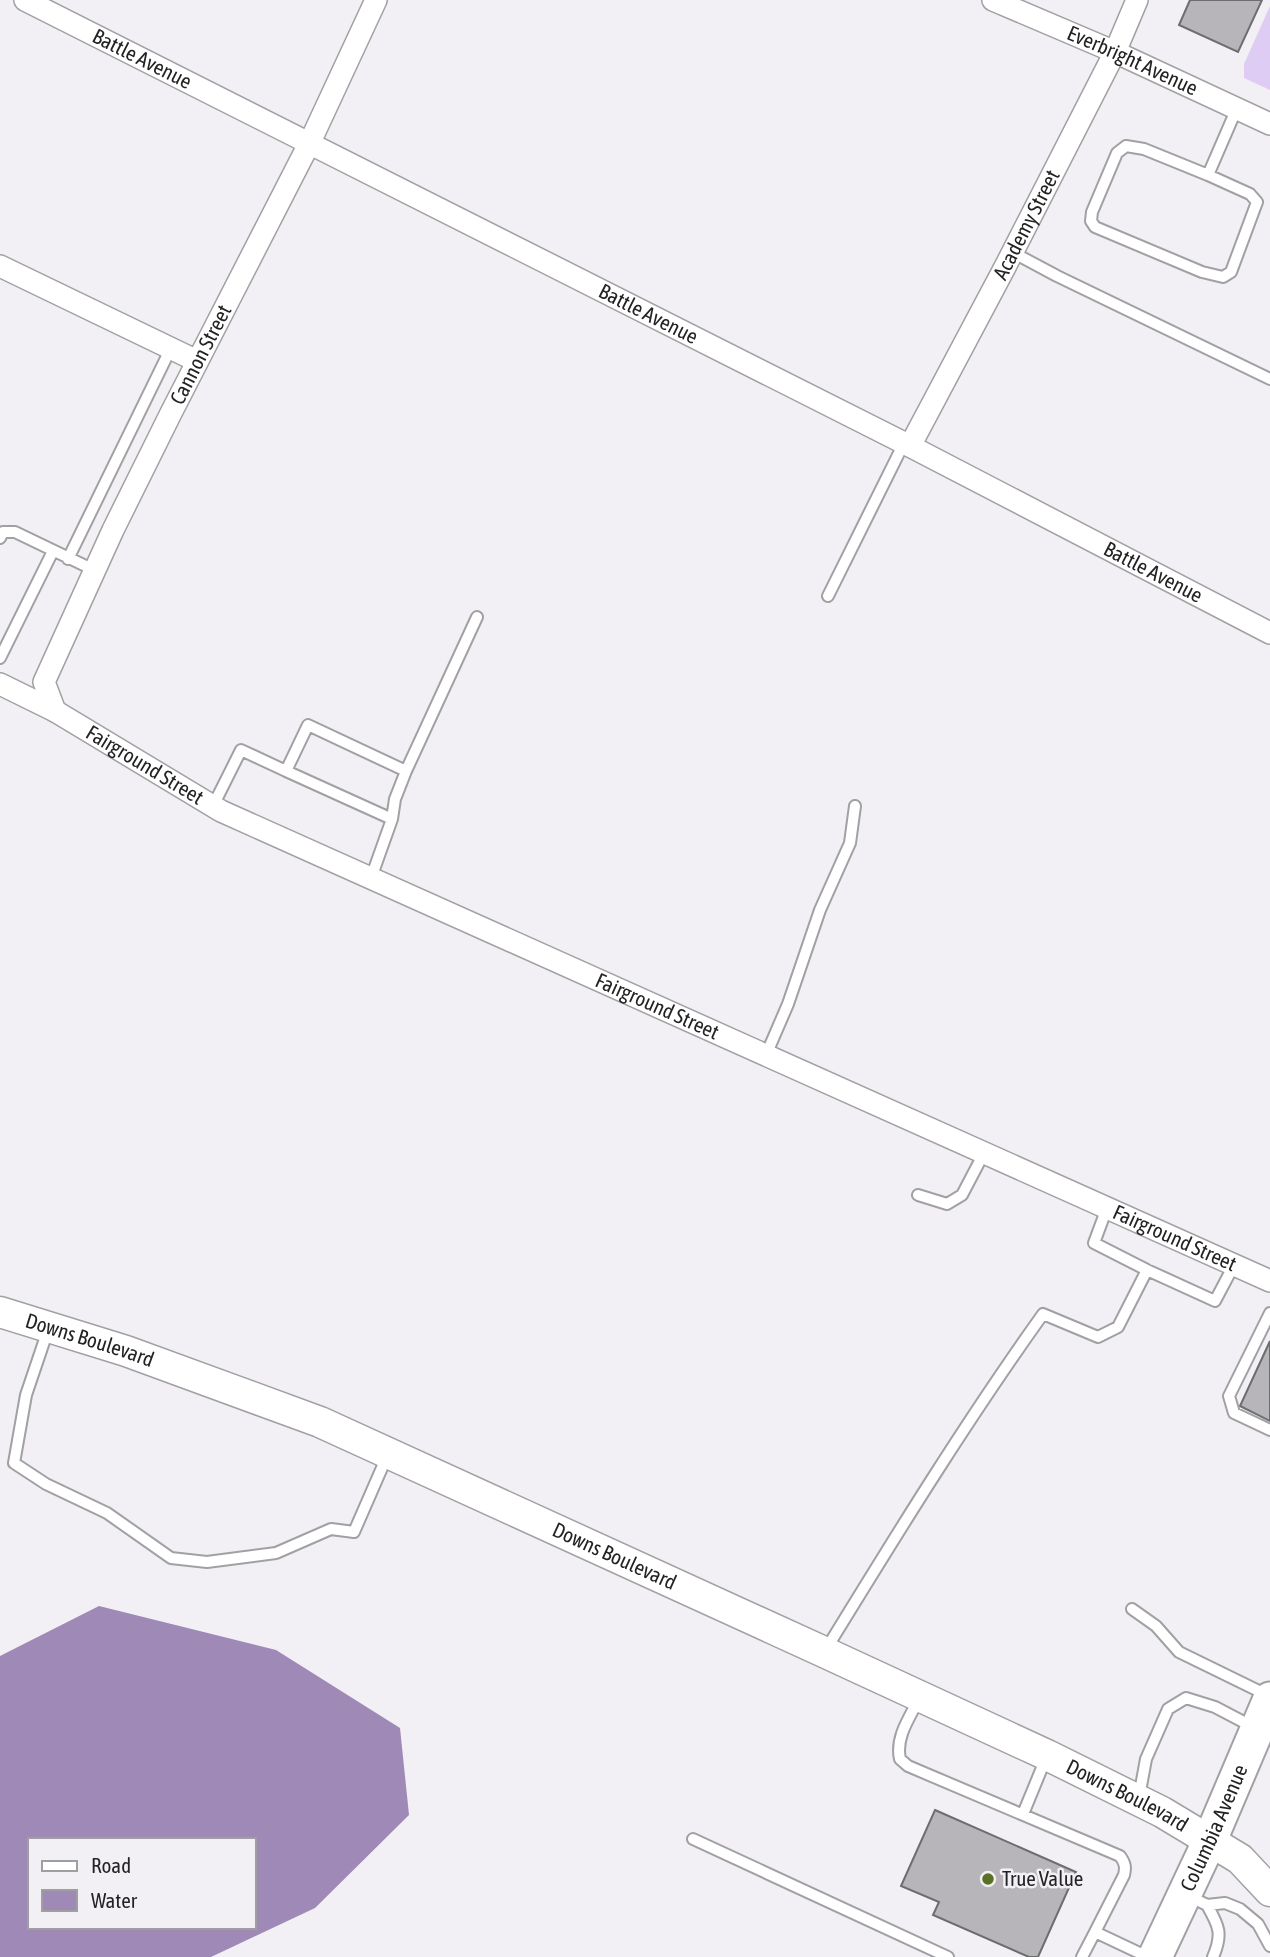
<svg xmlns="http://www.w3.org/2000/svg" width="1270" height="1957" font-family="'Asap Condensed',sans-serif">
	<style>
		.green { fill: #deccf5 }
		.water { fill: #9e89b7; fill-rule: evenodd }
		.building { fill: #b7b5b9; stroke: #6d6c6f; stroke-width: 2 }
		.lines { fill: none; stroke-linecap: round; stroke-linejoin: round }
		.lane-casing { stroke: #a1a0a3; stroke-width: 14 }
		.street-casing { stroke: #a1a0a3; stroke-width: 24 }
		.secondary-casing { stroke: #a1a0a3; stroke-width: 33 }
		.primary-casing { stroke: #a1a0a3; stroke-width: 37 }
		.lane { stroke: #fff; stroke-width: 10 }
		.street { stroke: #fff; stroke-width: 21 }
		.secondary { stroke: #fff; stroke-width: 30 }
		.primary { stroke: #fff; stroke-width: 33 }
		.poi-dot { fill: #587123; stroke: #f2f0f4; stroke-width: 2.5 }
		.labels { text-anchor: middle; stroke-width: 5; stroke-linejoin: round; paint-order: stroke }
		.street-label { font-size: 21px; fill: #232324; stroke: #f2f0f4 }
		.poi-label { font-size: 21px; fill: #232324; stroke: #f2f0f4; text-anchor: start }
	</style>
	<rect width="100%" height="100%" fill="#f2f0f4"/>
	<path class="green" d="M 1270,6 L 1270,90 L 1244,78 L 1244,64 Z"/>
	<path class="water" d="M 99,1606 L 276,1650 L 400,1728 L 409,1815 L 315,1908 L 211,1957 L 0,1957 L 0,1656 ZM 30,1840 L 254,1840 L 254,1927 L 30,1927 Z"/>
	<path class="building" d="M 1190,0 L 1262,0 L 1238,52 L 1179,25 Z
		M 1270,1341 L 1270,1421 L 1240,1406 Z
		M 935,1810 L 1076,1872 L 1038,1957 L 1029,1957 L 933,1915 L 939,1902 L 901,1886 Z"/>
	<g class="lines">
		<g class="lane-casing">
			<path id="lane" d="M 1126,146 L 1144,149 L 1208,175 L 1250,194 L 1257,202 L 1231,272 L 1223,277 L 1202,272 L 1095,227 L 1091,221 L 1092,212 L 1117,153 Z
				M 1208,175 L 1237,108
				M 1012,252 L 1057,276 L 1270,379
				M 0,538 L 3,532 L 15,532 L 94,570
				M 68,559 L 171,348
				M 828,596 L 904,443
				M 0,658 L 53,551
				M 286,771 L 392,819
				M 213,806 L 241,750 L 286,771 L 308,725 L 406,771
				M 371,878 L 392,819 L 395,799 L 406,771 L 477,617
				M 766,1055 L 788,1004 L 820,910 L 850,843 L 855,806
				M 918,1195 L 947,1204 L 962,1195 L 984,1153
				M 1147,1270 L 1215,1301 L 1234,1265
				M 1270,1313 L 1229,1396 L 1234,1413 L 1270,1430
				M 48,1330 L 26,1395 L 14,1463 L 46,1484 L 107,1513 L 171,1558 L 207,1562 L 276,1553 L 331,1529 L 354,1532 L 388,1454
				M 1132,1609 L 1156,1626 L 1179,1652 L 1267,1695
				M 825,1651 C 895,1537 965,1423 1043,1314 L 1098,1337 L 1118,1327 L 1147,1270 L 1094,1243 L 1107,1208
				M 920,1697 C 910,1717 895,1737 900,1759 L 908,1766 L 1120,1856 C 1125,1863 1126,1867 1124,1875 L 1095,1932 L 1148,1957
				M 1139,1797 L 1146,1759 L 1168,1709 L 1186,1698 L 1215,1707 L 1255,1728
				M 1023,1814 L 1046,1758
				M 693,1839 L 948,1957
				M 1187,1895 L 1207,1905 L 1225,1903 L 1240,1909 L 1258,1924 L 1270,1946
				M 1207,1905 C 1219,1926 1223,1934 1213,1957
				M 1082,1957 L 1095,1932"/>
		</g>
		<g class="street-casing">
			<g id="street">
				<path id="s1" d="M 25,0 L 904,443 L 1270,633"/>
				<path id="s2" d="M 993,0 L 1115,52 L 1270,124"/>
				<path d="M 0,266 L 197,361"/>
				<path id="s3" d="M 910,446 L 1005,267 L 1115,52 L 1137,0"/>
				<path id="s4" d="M 0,684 L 55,711 L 221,811 L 1270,1281"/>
				<path id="s5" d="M 55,711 L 44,682 L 113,530 L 171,413 L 310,142 L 376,0"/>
			</g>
		</g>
		<g class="secondary-casing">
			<g id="secondary">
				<path id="s6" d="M 0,1312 L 126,1351 L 320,1422 L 824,1652 L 1047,1755 L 1162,1812 L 1240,1859 L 1270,1891"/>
			</g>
		</g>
		<g class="primary-casing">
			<g id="primary">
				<path id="s7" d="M 1155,1957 L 1210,1840 L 1270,1699"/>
			</g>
		</g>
		<use href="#lane" class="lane"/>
		<use href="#street" class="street"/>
		<use href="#secondary" class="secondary"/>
		<use href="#primary" class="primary"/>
	</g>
	<circle class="poi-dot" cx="988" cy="1879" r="7"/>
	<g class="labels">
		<g class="street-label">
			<text dy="7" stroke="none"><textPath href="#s1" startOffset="131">Battle Avenue</textPath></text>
			<text dy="7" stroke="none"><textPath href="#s2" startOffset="152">Everbright Avenue</textPath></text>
			<text dy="7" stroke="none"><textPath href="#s3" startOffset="250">Academy Street</textPath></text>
			<text dy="7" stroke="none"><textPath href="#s1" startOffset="698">Battle Avenue</textPath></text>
			<text dy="7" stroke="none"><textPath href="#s5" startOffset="394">Cannon Street</textPath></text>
			<text dy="7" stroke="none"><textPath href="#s1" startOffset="1265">Battle Avenue</textPath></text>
			<text dy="7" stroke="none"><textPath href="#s4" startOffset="166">Fairground Street</textPath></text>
			<text dy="7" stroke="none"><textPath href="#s4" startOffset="733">Fairground Street</textPath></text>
			<text dy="7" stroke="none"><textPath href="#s4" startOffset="1300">Fairground Street</textPath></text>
			<text dy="7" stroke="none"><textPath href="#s6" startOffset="94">Downs Boulevard</textPath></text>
			<text dy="7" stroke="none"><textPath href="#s6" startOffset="662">Downs Boulevard</textPath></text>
			<text dy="7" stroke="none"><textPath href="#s6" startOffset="1228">Downs Boulevard</textPath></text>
			<text dy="7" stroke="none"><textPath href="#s7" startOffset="142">Columbia Avenue</textPath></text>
		</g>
		<g class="poi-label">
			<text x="1002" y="1886">True Value</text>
		</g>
	</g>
	<rect x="28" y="1838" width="228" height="91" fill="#f2f0f4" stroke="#9f9ea1" stroke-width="2"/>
	<rect x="42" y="1861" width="35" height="10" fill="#ffffff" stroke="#9f9ea1" stroke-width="2"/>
	<text x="91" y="1873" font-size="21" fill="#232324">Road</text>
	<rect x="42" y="1890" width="35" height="21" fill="#9e89b7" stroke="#9f9ea1" stroke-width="2"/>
	<text x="91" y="1908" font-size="21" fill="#232324">Water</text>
</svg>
